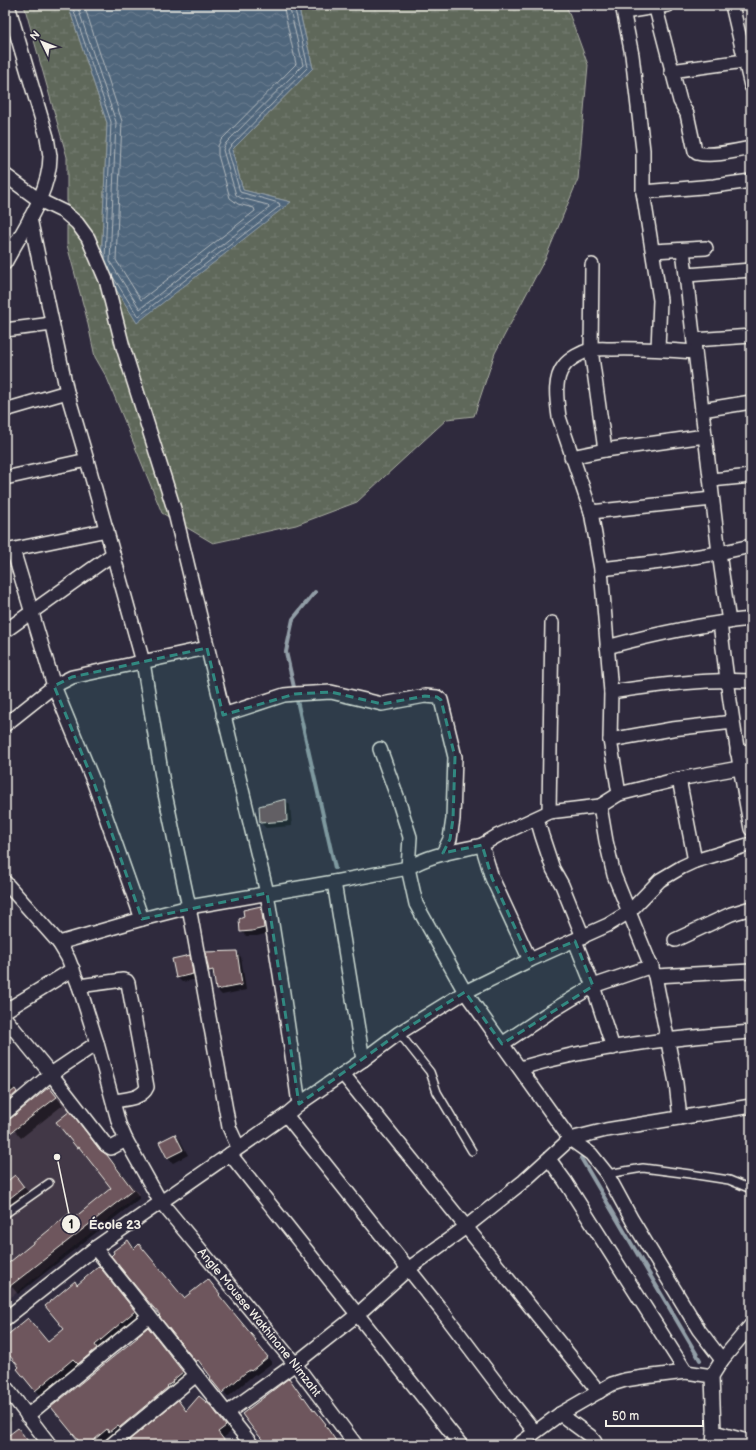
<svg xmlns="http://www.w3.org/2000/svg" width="756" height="1450" font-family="'Balsamiq Sans',sans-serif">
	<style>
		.built { fill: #423847 }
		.wetland { fill: url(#wetland-marsh); stroke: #a9aca1 }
		.water { fill: url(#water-waves); stroke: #929ea7 }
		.shadow { fill: #0007 }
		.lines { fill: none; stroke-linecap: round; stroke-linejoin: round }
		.shore { stroke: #b2b9bd; stroke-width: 1 }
		.stream { stroke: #929ea7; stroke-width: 4 }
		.building { fill: #6e575d; stroke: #f4f1e8 }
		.service-casing { stroke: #f4f1e8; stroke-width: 10 }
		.minor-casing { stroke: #f4f1e8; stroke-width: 16 }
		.service { stroke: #2f2a3d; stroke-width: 7 }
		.minor { stroke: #2f2a3d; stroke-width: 13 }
		.marked { fill: #318880; fill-opacity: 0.2; stroke: #318880; stroke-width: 3; stroke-dasharray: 8 5; stroke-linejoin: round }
		.labels { text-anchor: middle; stroke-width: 3; stroke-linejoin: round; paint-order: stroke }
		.street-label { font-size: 12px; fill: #f4f1e8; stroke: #2f2a3d }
		.leader { fill: none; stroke: #f4f1e8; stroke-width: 1.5 }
		.callout-dot { fill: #f4f1e8; stroke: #2f2a3d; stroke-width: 1.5 }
		.mark-label { font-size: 12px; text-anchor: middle; font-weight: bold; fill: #111 }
		.callout-label { font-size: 13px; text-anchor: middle; font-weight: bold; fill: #f4f1e8; stroke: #2f2a3d; stroke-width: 3; stroke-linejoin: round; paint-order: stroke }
	</style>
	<defs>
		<pattern id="wetland-marsh" width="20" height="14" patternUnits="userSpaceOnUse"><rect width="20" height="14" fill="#5e675a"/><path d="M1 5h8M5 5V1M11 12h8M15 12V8" fill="none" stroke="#767d72"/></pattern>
		<pattern id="water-waves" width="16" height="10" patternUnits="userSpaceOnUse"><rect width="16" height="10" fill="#50667c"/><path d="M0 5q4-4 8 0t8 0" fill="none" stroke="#6a7c8f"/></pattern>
	</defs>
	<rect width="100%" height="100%" fill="#2f2a3d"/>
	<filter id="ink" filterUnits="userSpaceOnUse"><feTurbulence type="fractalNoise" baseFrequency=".025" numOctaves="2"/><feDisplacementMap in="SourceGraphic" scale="8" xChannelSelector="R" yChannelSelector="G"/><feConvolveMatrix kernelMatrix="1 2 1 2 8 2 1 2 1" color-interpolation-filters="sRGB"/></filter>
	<g filter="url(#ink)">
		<path class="built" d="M 50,1083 L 139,1194 L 5,1302 L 5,1120 Z"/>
		<path class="wetland" d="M 24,5 L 68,5 L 107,123 L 101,265 L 291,202 L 243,190 L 232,150 L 313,68 L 298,5 L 566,5 L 588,65 L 578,179 L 546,257 L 495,353 L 474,416 L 447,419 L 357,502 L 296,525 L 213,543 L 162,513 L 107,378 L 95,357 L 86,315 L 67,245 L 67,157 Z"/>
		<path class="water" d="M 68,5 L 298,5 L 313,68 L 232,150 L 243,190 L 291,202 L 137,323 L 101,265 L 107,123 Z"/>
		<path class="shadow" d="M 285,800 L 290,805 L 292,826 L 266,828 L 261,823 L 260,807 Z
			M 261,907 L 266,912 L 269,933 L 257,936 L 246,936 L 241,931 L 245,918 Z
			M 236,952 L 241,957 L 246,990 L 222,995 L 217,990 L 214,975 L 210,970 Z
			M 5,956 L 11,962 L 5,966 Z
			M 189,957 L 194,962 L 198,979 L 182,982 L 177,977 Z
			M 8,1082 L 21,1098 L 5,1112 L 5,1085 Z
			M 49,1089 L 63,1105 L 21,1138 L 7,1121 L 11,1120 Z
			M 70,1113 L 78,1121 L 103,1153 L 115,1164 L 140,1198 L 18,1294 L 5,1279 L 5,1267 L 74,1219 L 113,1189 L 58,1122 Z
			M 175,1135 L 180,1140 L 188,1155 L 173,1163 L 168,1158 L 160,1143 Z
			M 5,1156 L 9,1161 L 5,1164 Z
			M 15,1177 L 31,1195 L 5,1216 L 5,1184 Z
			M 128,1241 L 184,1299 L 208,1280 L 260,1345 L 259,1346 L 272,1363 L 256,1375 L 255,1374 L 250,1378 L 228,1397 L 203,1365 L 202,1366 L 197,1361 Z
			M 99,1267 L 141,1318 L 42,1397 L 36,1390 L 20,1367 L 5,1349 L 5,1338 L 49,1343 L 65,1329 L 77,1286 Z
			M 154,1334 L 188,1378 L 118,1440 L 112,1434 L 101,1445 L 83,1445 Z
			M 178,1401 L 187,1411 L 216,1413 L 231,1432 L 223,1438 L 228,1445 L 124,1445 Z
			M 311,1407 L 320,1416 L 330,1429 L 329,1430 L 340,1445 L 267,1445 Z
			M 5,1409 L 12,1417 L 11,1418 L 12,1420 L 5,1426 Z"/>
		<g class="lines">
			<path class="shore" d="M 72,5 L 111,122 L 105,258
				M 77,5 L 116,122 L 110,262 L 140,309 L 269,208 L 268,205 L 241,198 L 236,195 L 223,150 L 226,143 L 303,65 L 289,5
				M 84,5 L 122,121 L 116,260 L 141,300 L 255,211 L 254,208 L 238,204 L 230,198 L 218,155 L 218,146 L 221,140 L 296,64 L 283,5
				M 113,277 L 137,315 L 139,316 L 280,206 L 279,203 L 240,192 L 228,150 L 230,147 L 308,67 L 294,5"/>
			<path class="stream" d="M 315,592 L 293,619 L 286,652 L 335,868
				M 581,1158 L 700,1360"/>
		</g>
		<path class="building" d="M 286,799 L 287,821 L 260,823 L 259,806 Z
			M 261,906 L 264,928 L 252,931 L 240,932 L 239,919 L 244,917 L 243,910 Z
			M 237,951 L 242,985 L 216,990 L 213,970 L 209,971 L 205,952 Z
			M 190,955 L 193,974 L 176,978 L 172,959 Z
			M 49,1087 L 57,1097 L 5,1137 L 5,1121 L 10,1119 Z
			M 15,1089 L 17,1092 L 5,1103 L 5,1097 Z
			M 70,1111 L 100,1150 L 107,1155 L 133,1190 L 5,1290 L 5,1266 L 70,1213 L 74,1218 L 111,1188 L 79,1147 L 77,1148 L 56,1122 Z
			M 175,1134 L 183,1150 L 167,1158 L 159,1142 Z
			M 15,1175 L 24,1187 L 5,1202 L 5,1183 Z
			M 128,1240 L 134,1249 L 139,1244 L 184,1298 L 208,1279 L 220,1294 L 219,1295 L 256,1340 L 255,1341 L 268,1357 L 251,1371 L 250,1370 L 245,1373 L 222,1393 L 210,1378 L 211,1377 L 198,1360 L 196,1362 L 159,1316 L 160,1315 L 147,1300 L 111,1256 L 114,1253 L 113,1251 Z
			M 99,1266 L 135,1311 L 95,1345 L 97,1348 L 78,1364 L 73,1359 L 35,1391 L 17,1369 L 19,1367 L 5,1350 L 5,1337 L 28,1318 L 48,1342 L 64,1329 L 45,1306 L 75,1281 L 77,1285 Z
			M 148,1327 L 183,1372 L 172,1381 L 173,1382 L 167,1386 L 168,1387 L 120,1427 L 118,1425 L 109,1432 L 107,1429 L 88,1445 L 82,1445 L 51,1407 L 138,1337 L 137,1336 Z
			M 289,1378 L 303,1398 L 304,1397 L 314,1411 L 315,1410 L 326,1424 L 325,1425 L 339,1445 L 267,1445 L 254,1430 L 242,1414 Z
			M 199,1396 L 211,1406 L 226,1426 L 218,1432 L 228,1445 L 182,1445 L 176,1440 L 169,1445 L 133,1445 L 129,1440 L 178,1400 L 186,1411 Z
			M 18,1428 L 31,1445 L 5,1445 L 5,1438 Z"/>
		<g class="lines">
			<g class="service-casing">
				<path id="service" d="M 399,1033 L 430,1072 L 437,1092 L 472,1151
					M 607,1174 L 643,1168 L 690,1174 L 729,1180 L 751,1189
					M 5,1214 L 49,1183"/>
			</g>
			<g class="minor-casing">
				<g id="minor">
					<path d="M 622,5 L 632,55 L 643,150 L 643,192 L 660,300 L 658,349"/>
					<path d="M 655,5 L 680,101 L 687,114 L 695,151 L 697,153 C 712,157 736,151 751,148"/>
					<path d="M 732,5 L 751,86"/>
					<path d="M 624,12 L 668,5"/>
					<path d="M 671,71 L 744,61"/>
					<path d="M 5,175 L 39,200 L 64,212 L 77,223 L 88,238 L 106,280 L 123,347 L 174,509 L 267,893 L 283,993 L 299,1104"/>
					<path d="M 643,192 L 714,186 L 751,181"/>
					<path d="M 30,218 L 67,392 L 87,460 L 143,662 L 164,789 L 189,907 L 229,1127 L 238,1147"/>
					<path d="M 683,250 L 719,553 L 729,622"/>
					<path d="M 653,251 L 706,248"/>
					<path d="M 5,263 C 22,231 50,193 50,156 C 49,150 48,143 47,137 L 8,5"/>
					<path d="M 592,265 L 591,350 L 605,450"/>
					<path d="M 687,275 L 751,270"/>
					<path d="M 5,330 L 52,324"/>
					<path d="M 694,340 L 751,336"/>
					<path d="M 5,410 L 67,392"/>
					<path d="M 702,410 L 751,402"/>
					<path d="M 571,457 L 605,450 L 705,436"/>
					<path d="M 5,478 L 87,460"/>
					<path d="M 711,480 L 751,476"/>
					<path d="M 591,512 L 712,499"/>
					<path d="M 13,550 L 54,686 L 94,783 L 142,919"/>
					<path d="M 5,551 L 107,530"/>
					<path d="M 601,569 L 661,562 L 719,553 L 751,546"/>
					<path d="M 720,623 C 728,692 738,760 751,829"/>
					<path d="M 5,631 L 113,554"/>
					<path d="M 607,647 C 655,634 701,624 751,619"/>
					<path d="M 611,692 C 657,685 704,679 751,681"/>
					<path d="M 223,715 L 284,695 L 295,694 L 331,692 L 382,704 L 425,696 L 437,697 L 441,700 L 455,757 L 453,819 L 450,839 L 443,853"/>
					<path d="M 5,725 L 54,686 L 72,677 L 207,648"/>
					<path d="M 610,740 L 672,729 L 733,722"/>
					<path d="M 380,749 L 397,796 L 410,837 L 408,868 L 416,904 L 465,992 L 570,1139 L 591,1154 L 607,1174 L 632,1220 L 699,1330 L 722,1360"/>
					<path d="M 737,752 L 751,751"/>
					<path d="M 679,779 L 695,861"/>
					<path d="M 619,794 L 679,779 L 739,768"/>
					<path d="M 600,806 L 606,841 L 614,875 L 655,976 L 676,1083 L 680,1118"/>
					<path d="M 549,812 L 552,623"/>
					<path d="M 537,819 L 542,836 L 553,869 L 562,885 L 583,937"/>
					<path id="s1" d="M 5,882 L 59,943 L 68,958 L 79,986 L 97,1043 L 119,1124 L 126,1140 L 160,1201 L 295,1364 L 356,1445"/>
					<path d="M 334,882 L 363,1060"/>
					<path d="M 675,940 L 731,914 L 751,908"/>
					<path d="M 575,941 L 593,986 L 613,1048"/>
					<path d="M 59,943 L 142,919 L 189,907 L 334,882 L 408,868 C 431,854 457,851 482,845"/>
					<path d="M 530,960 L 492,878 L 482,845 L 497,836 L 549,812 L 600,806 L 619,794 L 610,740 L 611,692 L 601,569 L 591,512 L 559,417 C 557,401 553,380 564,366 C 569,359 582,352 590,350 C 597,348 605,349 612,349 C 640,348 668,350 695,352"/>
					<path d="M 655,976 L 751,971"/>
					<path d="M 79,986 L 123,980 L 127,981 L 128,983 L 147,1087 C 142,1099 125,1099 114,1101"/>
					<path d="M 5,1011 L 73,969"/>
					<path d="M 5,1018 L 51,1074 L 106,1145 L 111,1148 L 126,1140"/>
					<path d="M 502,1044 L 547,1014 L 593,986 L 652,966"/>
					<path d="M 520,1068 C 595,1046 673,1038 751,1032"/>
					<path d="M 343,1074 L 599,1392"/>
					<path d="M 5,1113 L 51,1074 L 97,1043"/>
					<path d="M 286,1115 L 442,1311 L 504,1393 L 535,1432"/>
					<path d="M 230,1154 L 461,1445"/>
					<path d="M 549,1159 L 565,1181 L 686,1372"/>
					<path d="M 95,1248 L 252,1445"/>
					<path d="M 5,1319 L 95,1248 L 286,1115 L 299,1104 L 363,1060 L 399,1033 L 465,992 L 530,960 L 608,925 L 629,912 L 660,880 L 682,867 L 695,861 L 751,844"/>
					<path d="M 5,1386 L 50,1445"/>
					<path d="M 227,1413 L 295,1364 L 358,1314 L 408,1269 L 466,1227 L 524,1181 L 570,1139 L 606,1130 L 751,1106"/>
					<path d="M 560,1414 L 590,1436 L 595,1442 L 595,1445"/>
					<path d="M 27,1416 L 149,1316"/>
					<path d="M 714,1432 L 751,1442"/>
					<path d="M 111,1445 L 196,1375"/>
					<path d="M 518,1445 L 560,1414 L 612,1384 L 625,1380 L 644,1377 L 686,1372 L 712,1376"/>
					<path d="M 713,1445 L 714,1432 L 712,1376 L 722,1360 L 751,1325"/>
				</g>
			</g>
			<use href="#service" class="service"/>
			<use href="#minor" class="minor"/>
		</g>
	</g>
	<path class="marked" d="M 207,648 L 223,715 L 295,694 L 331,692 L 382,704 L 425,696 L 437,697 L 441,700 L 455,757 L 453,819 L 450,839 L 443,853 L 482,845 L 492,878 L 530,960 L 575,941 L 593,986 L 502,1044 L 465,992 L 399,1033 L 299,1104 L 267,893 L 142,919 L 94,783 L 54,686 L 72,677 Z"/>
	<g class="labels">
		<g class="street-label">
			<text dy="4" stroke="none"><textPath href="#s1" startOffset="517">Angle Mousse Wakhinane Nimzaht</textPath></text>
		</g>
	</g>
	<path class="leader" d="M57 1157L71 1224"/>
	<g class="callout-dot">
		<circle cx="57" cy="1157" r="4"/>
		<circle cx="71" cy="1224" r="10"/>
	</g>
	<g class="mark-label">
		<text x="71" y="1228">1</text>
	</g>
	<g class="callout-label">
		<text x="115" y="1229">École 23</text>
	</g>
	<rect width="756" height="1450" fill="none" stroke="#2f2a3d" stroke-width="20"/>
	<rect x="10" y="10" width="736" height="1430" fill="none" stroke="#f4f1e8" stroke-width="1.5" filter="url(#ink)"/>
	<g transform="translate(42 42) rotate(313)" stroke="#2f2a3d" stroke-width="3" paint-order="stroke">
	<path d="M0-3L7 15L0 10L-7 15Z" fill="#f4f1e8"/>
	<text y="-6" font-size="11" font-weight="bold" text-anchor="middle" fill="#f4f1e8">N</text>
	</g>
	<path d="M606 1420v6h97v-6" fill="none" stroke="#f4f1e8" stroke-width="2"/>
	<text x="612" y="1420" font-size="12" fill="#f4f1e8" stroke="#2f2a3d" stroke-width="3" paint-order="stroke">50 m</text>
</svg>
